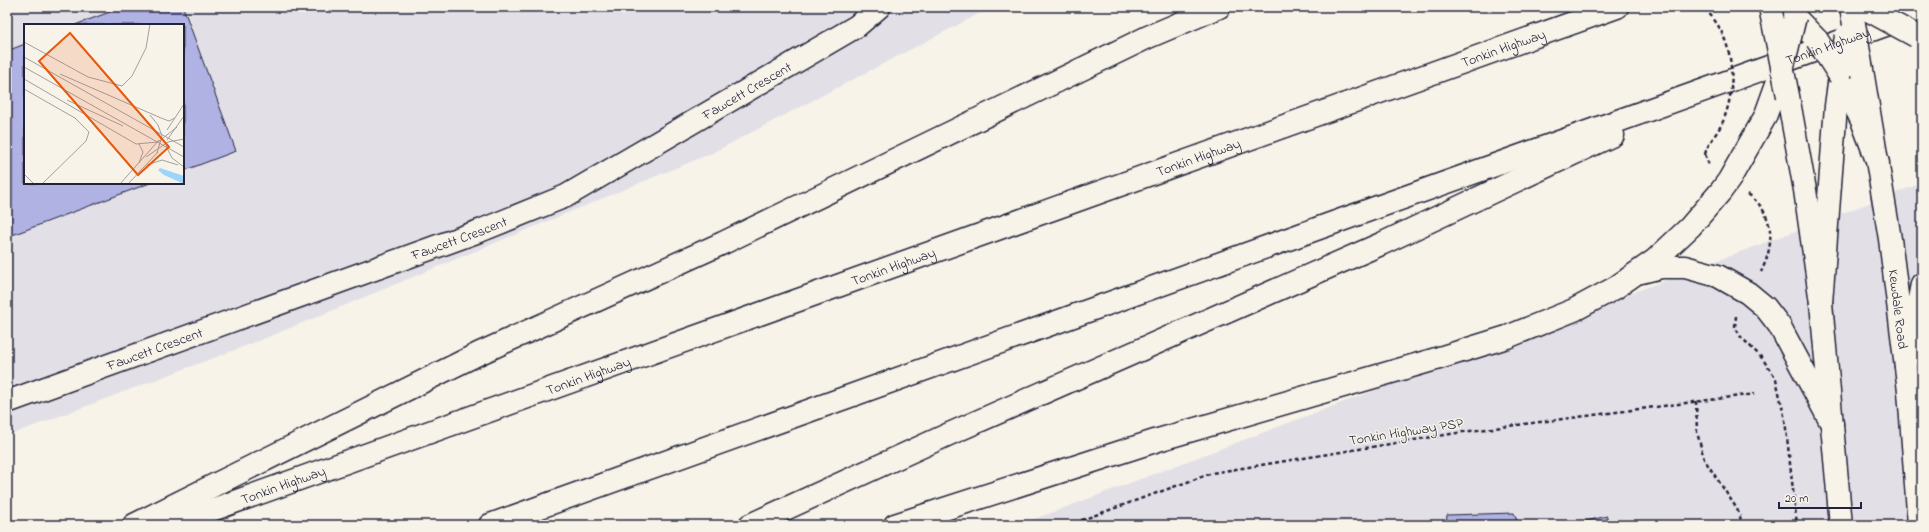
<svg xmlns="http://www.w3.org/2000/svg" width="1929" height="532" font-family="'Indie Flower',sans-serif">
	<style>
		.built { fill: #e2e0e6; fill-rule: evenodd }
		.building { fill: #b0b2e3; stroke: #22223b }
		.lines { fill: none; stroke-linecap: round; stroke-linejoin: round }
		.street-casing { stroke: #22223b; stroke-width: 25 }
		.primary-casing { stroke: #22223b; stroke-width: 25 }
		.highway-casing { stroke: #22223b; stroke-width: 25 }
		.path { stroke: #22223b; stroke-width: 2.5; stroke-dasharray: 4 3; stroke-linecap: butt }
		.street { stroke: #f7f3e8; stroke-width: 22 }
		.primary { stroke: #f7f3e8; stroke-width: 22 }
		.highway { stroke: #f7f3e8; stroke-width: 22 }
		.primary-bridge-casing { stroke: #22223b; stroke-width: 25; stroke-linecap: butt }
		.highway-bridge-casing { stroke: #22223b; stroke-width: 25; stroke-linecap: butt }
		.path-bridge { stroke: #22223b; stroke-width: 2.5; stroke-dasharray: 4 3; stroke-linecap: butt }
		.primary-bridge { stroke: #f7f3e8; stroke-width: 22 }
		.highway-bridge { stroke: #f7f3e8; stroke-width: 22 }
		.labels { text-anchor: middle; stroke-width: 3; stroke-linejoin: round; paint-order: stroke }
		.street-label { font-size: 14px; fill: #22223b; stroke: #f7f3e8 }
		.inset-road { fill: none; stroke: #a29fa3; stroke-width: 1 }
		.view { fill: #e8590c; fill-opacity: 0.15; stroke: #e8590c; stroke-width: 2 }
		.inset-edge { fill: none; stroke: #22223b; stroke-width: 2 }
	</style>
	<rect width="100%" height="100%" fill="#f7f3e8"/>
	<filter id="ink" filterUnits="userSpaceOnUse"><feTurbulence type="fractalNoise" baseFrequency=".025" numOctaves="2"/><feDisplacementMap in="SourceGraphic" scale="8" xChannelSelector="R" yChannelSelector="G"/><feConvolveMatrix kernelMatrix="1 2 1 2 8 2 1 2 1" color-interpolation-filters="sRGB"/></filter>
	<g filter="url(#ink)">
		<path class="built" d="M 7,7 L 992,7 L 712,153 L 261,340 L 7,436 ZM 25,25 L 183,25 L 183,183 L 25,183 Z
			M 1922,183 L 1922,525 L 1019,525 Z"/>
		<path class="building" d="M 123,7 L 183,7 L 236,151 L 183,171 L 183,25 L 75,25 Z
			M 25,44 L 25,183 L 150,183 L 7,237 L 7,51 Z
			M 1514,513 L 1519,525 L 1446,525 L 1447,515 Z
			M 1607,516 L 1607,525 L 1570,525 Z"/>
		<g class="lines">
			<g class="street-casing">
				<g id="street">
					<path id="s1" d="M 7,402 L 482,230 L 566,196 L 857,26 L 879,7"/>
				</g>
			</g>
			<g class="primary-casing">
				<g id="primary">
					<path id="s2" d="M 1862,70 L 1890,239 L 1909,391 L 1919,525"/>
					<path d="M 1788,96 L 1805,190 L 1821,303 L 1841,525"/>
				</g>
			</g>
			<g class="highway-casing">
				<g id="highway">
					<path d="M 1785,7 L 1817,40"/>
					<path d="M 1840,76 L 1863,123 L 1878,163"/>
					<path d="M 1641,272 L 1661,267 L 1685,267 L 1718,276 L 1748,293 L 1765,307 L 1779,325 L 1832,424"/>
					<path d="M 1821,303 L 1836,106 L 1840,76"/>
					<path d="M 1906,366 L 1922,284"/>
					<path d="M 134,525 L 478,354 L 723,243 L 1148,37 L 1219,7"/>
					<path id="s3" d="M 170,525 L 1617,7"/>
					<path id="s4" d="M 490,525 L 1922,12"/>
					<path d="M 750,525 L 947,435 L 1381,244 L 1613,135"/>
					<path d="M 895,525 L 1158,440 L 1436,359 L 1507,337 L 1574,310 L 1615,288 L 1655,260 L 1690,227 L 1721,191 L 1729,180 L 1765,117 L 1782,70"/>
				</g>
			</g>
			<path class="path" d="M 1705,154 L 1709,165
				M 1748,194 C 1775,214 1775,244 1761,272
				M 1736,316 L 1735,327 L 1741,337 L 1762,358 L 1776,379 L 1785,420 L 1797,525
				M 1696,401 L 1697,432 L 1704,459 L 1737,509 L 1743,525
				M 1068,525 L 1212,473 L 1463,432 L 1755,394"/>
			<use href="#street" class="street"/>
			<use href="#primary" class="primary"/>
			<use href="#highway" class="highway"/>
			<g class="primary-bridge-casing">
				<path id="primary-bridge" d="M 1770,7 L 1788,96
					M 1851,7 L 1862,70"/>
			</g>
			<g class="highway-bridge-casing">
				<path id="highway-bridge" d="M 1870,11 L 1916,36
					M 1817,40 L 1840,76
					M 1782,70 L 1795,17
					M 1840,76 L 1846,36"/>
			</g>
			<path class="path-bridge" d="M 1705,154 C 1709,140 1721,130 1725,116 C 1735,88 1734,53 1719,27 C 1715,20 1709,14 1705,7"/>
			<use href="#primary-bridge" class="primary-bridge"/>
			<use href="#highway-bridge" class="highway-bridge"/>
		</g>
	</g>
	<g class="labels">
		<g class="street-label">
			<text dy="5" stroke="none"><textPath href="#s4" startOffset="1421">Tonkin Highway</textPath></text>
			<text dy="5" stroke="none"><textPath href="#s3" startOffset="1416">Tonkin Highway</textPath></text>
			<text dy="5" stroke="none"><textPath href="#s1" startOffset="805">Fawcett Crescent</textPath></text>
			<text dy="5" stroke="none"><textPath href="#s3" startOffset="1092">Tonkin Highway</textPath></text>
			<text dy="5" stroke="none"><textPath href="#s1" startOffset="481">Fawcett Crescent</textPath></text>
			<text dy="5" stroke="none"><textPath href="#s3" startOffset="768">Tonkin Highway</textPath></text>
			<text dy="5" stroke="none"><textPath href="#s2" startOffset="242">Kewdale Road</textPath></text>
			<text dy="5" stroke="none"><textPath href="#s1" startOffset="157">Fawcett Crescent</textPath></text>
			<text dy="5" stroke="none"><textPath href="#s3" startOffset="444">Tonkin Highway</textPath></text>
			<text transform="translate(1406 431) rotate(-9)" y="5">Tonkin Highway PSP</text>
			<text dy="5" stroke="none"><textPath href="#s3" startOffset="120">Tonkin Highway</textPath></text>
		</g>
	</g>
	<g transform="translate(24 24)">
		<rect width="160" height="160" fill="#f7f3e8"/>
		<path d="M 136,144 L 160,152 L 160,160 L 140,151 L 134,146 Z" fill="#9cd5fc"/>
		<path class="inset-road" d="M 0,18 L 64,53 L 98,62 L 108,52 L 122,24 L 126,0M 0,33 L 160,123M 0,43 L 160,133M 36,50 L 137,94 L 145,97 L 151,94M 0,55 L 112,120 L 134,118 L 153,103M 0,65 L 51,94 L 65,108 L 62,117 L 18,160M 43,76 L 99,102M 126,91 L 134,101 L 138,112 L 133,129M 143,106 L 160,80M 143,116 L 160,92M 115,120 L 119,128 L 115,139M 142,122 L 148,134 L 160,143M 122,133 L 144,118 L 160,115M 123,141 L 138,136 L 154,141M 0,150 L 10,160M 96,160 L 135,116M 104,160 L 134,128"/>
		<path class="view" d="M 46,9 L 145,123 L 114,151 L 15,37 Z"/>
		<rect width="160" height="160" class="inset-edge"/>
	</g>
	<rect width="1929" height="532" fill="none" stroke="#f7f3e8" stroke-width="24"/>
	<rect x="12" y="12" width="1905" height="508" fill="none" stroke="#22223b" stroke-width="1.5" filter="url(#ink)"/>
	<path d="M1779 502v6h82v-6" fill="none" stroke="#22223b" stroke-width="2"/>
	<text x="1785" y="502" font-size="12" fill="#22223b" stroke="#f7f3e8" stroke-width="3" paint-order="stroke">20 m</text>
</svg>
